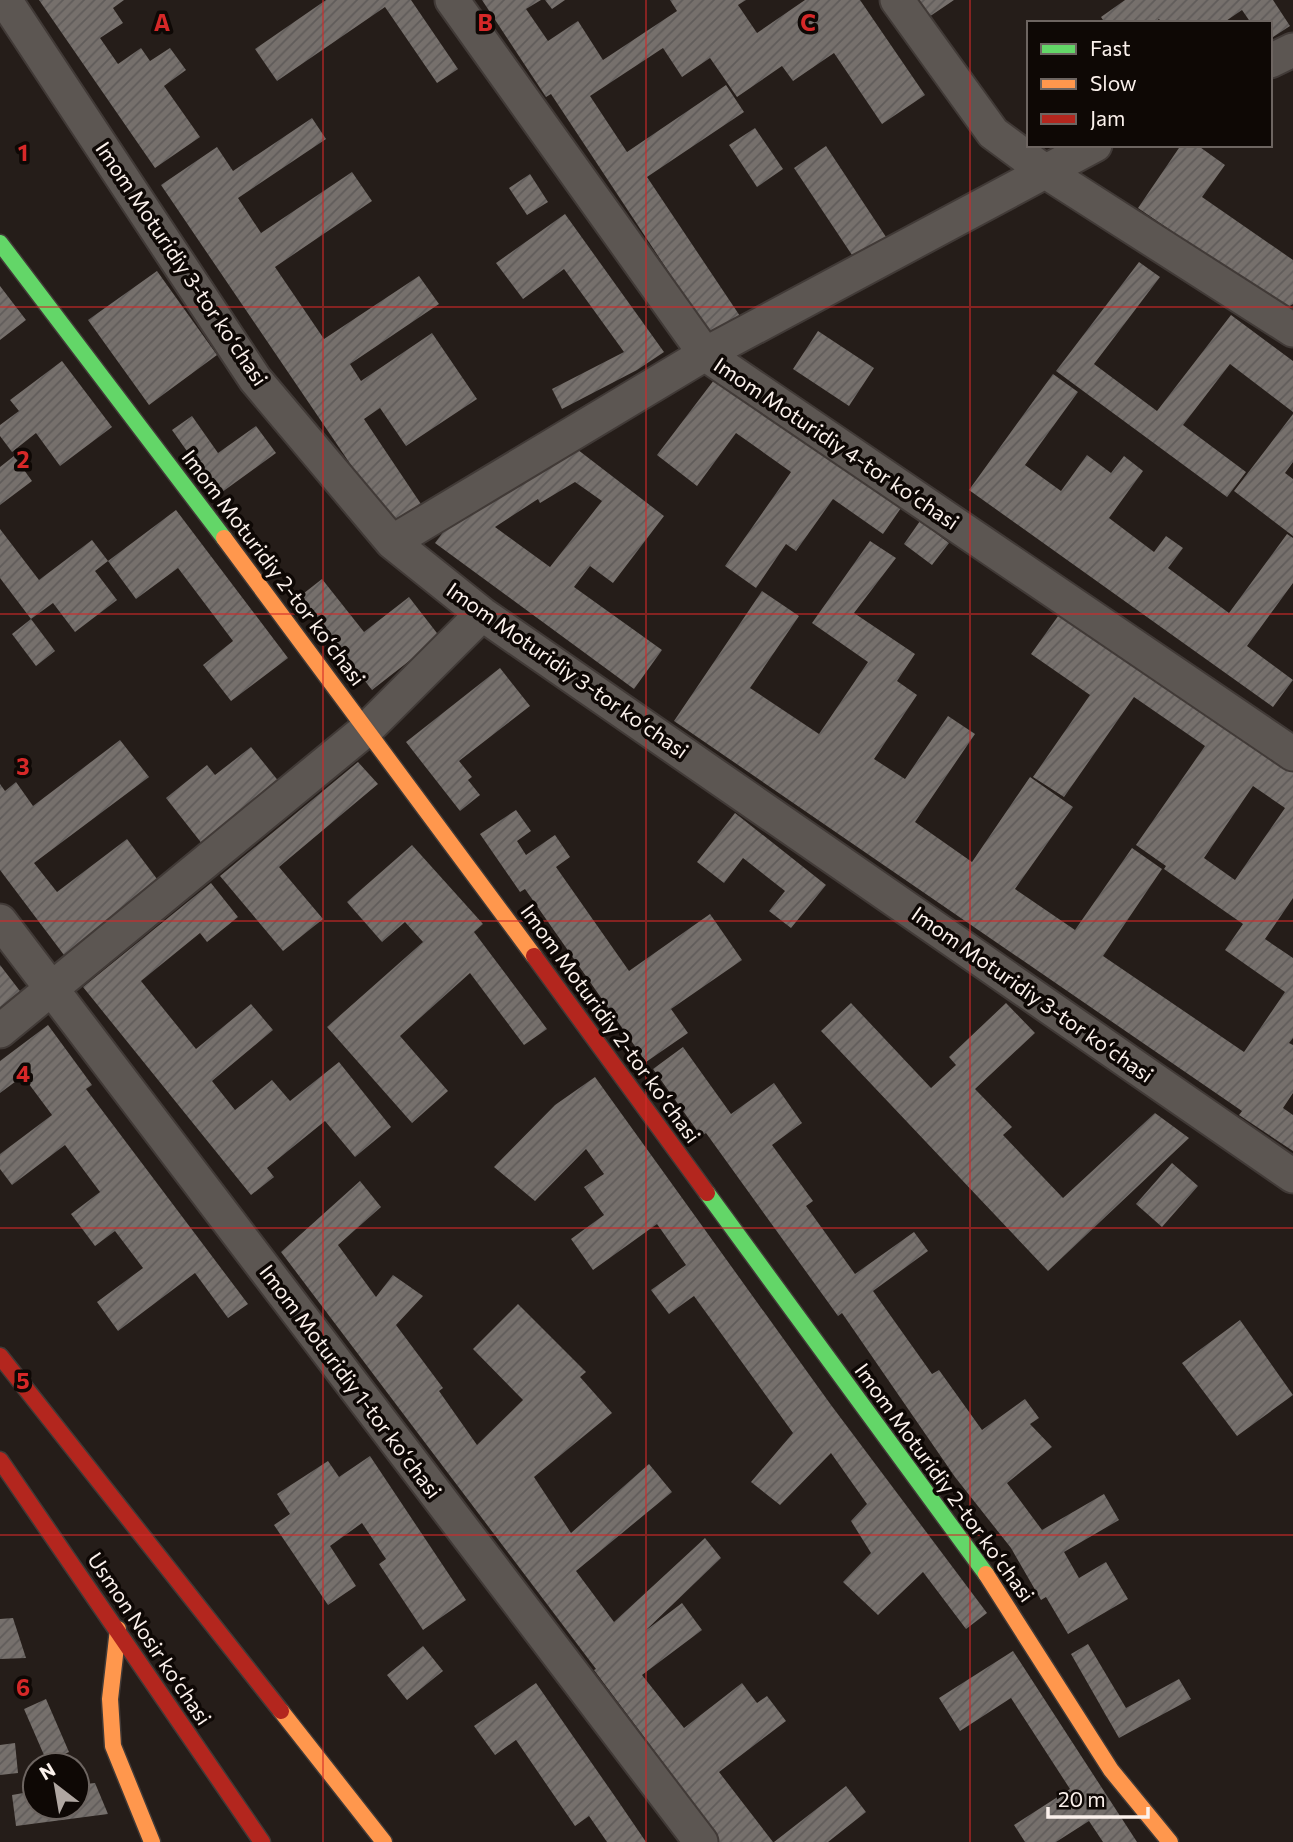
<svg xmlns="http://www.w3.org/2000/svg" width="1293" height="1842" font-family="Commissioner,sans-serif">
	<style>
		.building { fill: url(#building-hatch); fill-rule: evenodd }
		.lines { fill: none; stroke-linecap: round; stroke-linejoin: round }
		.street-casing { stroke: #413a37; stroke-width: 37 }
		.fast-casing { stroke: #413a37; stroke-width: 19 }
		.slow-casing { stroke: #413a37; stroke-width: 19 }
		.jam-casing { stroke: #413a37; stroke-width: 19 }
		.street { stroke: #5c5652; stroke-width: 33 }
		.fast { stroke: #63d668; stroke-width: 16 }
		.slow { stroke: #ff974d; stroke-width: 16 }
		.jam { stroke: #b3261e; stroke-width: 16 }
		.grid { fill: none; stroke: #d62828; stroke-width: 2; stroke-opacity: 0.55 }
		.labels { text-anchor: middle; stroke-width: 7; stroke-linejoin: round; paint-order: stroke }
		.street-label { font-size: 21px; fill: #fbf1ec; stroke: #0e0805 }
		.grid-label { font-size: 23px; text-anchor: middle; font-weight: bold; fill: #d62828; stroke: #0e0805; stroke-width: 7; stroke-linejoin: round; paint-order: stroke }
	</style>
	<defs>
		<pattern id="building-hatch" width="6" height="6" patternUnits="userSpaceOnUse" patternTransform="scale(1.75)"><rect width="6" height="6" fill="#76706c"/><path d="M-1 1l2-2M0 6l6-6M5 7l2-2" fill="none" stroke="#605c5a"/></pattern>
	</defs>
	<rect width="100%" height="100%" fill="#251d19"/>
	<path class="building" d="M 39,0 L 124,0 L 113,8 L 123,23 L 100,38 L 118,64 L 141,48 L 150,61 L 170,48 L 186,70 L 164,86 L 200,137 L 155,168 Z
		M 326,0 L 411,0 L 458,69 L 437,83 L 385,7 L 277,81 L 255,49 Z
		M 482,0 L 541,0 L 526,9 L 548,41 L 578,21 L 603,60 L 677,11 L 670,0 L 746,0 L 738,5 L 757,33 L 805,0 L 860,0 L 925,95 L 882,124 L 834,53 L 793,81 L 782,66 L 737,97 L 710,58 L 682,77 L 663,48 L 590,96 L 627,152 L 726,85 L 744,112 L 647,177 L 744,322 L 715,342 L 551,94 L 546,97 Z
		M 545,0 L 565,0 L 552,9 Z
		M 909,0 L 954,0 L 923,21 Z
		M 1125,0 L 1273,0 L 1290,26 L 1270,39 L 1270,23 L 1251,23 L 1242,10 L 1223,23 L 1162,23 L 1159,19 L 1154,23 L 1105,23 L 1101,17 Z
		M 312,118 L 326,139 L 238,198 L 261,233 L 352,172 L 372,201 L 275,267 L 324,339 L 419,276 L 439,304 L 350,364 L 361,381 L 432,333 L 477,399 L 406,446 L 380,408 L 364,419 L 421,504 L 391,524 L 161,185 L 217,147 L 233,171 Z
		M 755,128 L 783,169 L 757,187 L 729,145 Z
		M 1181,145 L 1197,145 L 1225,165 L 1202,197 L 1293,260 L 1293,304 L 1285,309 L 1138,208 Z
		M 826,146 L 892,246 L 860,267 L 794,168 Z
		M 530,174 L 548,202 L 527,215 L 509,188 Z
		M 565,214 L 664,352 L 637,370 L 562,409 L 552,389 L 624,352 L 564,269 L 523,299 L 496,263 Z
		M 1139,262 L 1160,277 L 1094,364 L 1157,411 L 1231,315 L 1293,361 L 1293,412 L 1230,364 L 1183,425 L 1246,472 L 1227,497 L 1056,371 Z
		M 157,271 L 217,355 L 149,405 L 88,320 Z
		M 0,286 L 26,320 L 0,340 Z
		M 818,331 L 874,368 L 849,406 L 793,369 Z
		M 62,361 L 112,427 L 60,466 L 36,433 L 12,452 L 0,436 L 0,425 L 19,411 L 10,400 Z
		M 1053,374 L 1078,392 L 1025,465 L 1061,491 L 1087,455 L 1111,473 L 1124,456 L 1143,471 L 1109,518 L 1154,552 L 1166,536 L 1183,548 L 1168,568 L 1229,613 L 1287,534 L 1293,538 L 1293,583 L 1247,646 L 1293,680 L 1273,707 L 969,490 Z
		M 714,380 L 901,508 L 883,534 L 833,499 L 796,551 L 786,544 L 756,588 L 725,566 L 791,472 L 736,433 L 697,486 L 657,455 Z
		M 1293,414 L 1293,462 L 1285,473 L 1293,479 L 1293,536 L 1234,491 Z
		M 192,416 L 218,453 L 256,426 L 276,453 L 218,495 L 172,430 Z
		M 569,443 L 664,516 L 613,583 L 590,566 L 574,587 L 662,650 L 634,689 L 435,543 L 453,519 ZM 575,482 L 602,501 L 550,567 L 495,527 L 538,499 L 540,503 Z
		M 14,456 L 32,481 L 0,505 L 0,467 Z
		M 176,510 L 288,658 L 231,701 L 203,665 L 233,641 L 178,568 L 136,599 L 108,561 L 95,571 L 117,600 L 75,632 L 53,603 L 31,619 L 0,578 L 0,529 L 39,580 L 92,540 L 108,561 Z
		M 920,521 L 949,543 L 932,565 L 904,544 Z
		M 870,541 L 896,558 L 854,613 L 915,654 L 897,681 L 917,695 L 874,759 L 905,779 L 948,716 L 975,734 L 915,822 L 972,862 L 1030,777 L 1073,807 L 1015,889 L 1075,930 L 1132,848 L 1162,869 L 1103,956 L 1244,1052 L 1285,992 L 1225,950 L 1243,924 L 1164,869 L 1166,866 L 1136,845 L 1205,746 L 1134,697 L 1064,797 L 1033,777 L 1090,695 L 1031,654 L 1061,612 L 1293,772 L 1293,898 L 1265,939 L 1293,958 L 1293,1038 L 1289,1043 L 1293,1045 L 1293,1093 L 1283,1108 L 1293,1115 L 1293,1151 L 1239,1115 L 1242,1111 L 674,721 L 762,591 L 799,616 L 750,688 L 819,734 L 868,662 L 812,623 ZM 1253,786 L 1285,808 L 1235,880 L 1204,858 Z
		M 322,579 L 364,632 L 409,597 L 440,637 L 372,690 L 299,597 Z
		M 31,619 L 55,651 L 36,666 L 12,634 Z
		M 500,668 L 530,706 L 459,761 L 472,777 L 468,780 L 480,795 L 460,811 L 406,742 Z
		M 120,740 L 149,777 L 34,863 L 57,892 L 127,839 L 163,887 L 67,959 L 0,870 L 0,784 L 5,791 L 16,782 L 33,806 Z
		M 251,747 L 280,783 L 203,845 L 166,798 L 207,765 L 215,775 Z
		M 358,762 L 378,784 L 279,867 L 323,919 L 283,951 L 220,876 Z
		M 516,810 L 531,831 L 517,841 L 526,855 L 555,835 L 570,857 L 556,867 L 629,971 L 710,914 L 742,960 L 671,1009 L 688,1033 L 646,1062 L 525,889 L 520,892 L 480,834 Z
		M 735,813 L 826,885 L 791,928 L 769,911 L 785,891 L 743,858 L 724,883 L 697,862 Z
		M 412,845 L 483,924 L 474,932 L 547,1029 L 524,1045 L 470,973 L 400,1036 L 448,1091 L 412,1123 L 327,1027 L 423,942 L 405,922 L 382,942 L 347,902 Z
		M 211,883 L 238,917 L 207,942 L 200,933 L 141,981 L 196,1049 L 251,1004 L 273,1030 L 212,1081 L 235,1110 L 272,1080 L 290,1101 L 339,1062 L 391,1127 L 355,1157 L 325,1121 L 267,1168 L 274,1177 L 251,1195 L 83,987 Z
		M 0,965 L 23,995 L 0,1013 Z
		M 851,1003 L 931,1088 L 956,1065 L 949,1057 L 1006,1003 L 1035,1033 L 975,1089 L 1012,1127 L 1003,1135 L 1063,1198 L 1155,1113 L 1189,1138 L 1048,1271 L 821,1031 Z
		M 48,1025 L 92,1085 L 86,1089 L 248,1304 L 228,1318 L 195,1273 L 118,1331 L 97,1302 L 143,1268 L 115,1231 L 95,1246 L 71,1214 L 100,1192 L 65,1145 L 12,1185 L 0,1169 L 0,1154 L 52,1115 L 23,1076 L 0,1093 L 0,1061 Z
		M 683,1047 L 731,1114 L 774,1083 L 802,1123 L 772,1145 L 813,1201 L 806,1206 L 855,1274 L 914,1232 L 928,1251 L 873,1291 L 932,1374 L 939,1370 L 982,1430 L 1025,1399 L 1039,1418 L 1030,1424 L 1052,1447 L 1007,1483 L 1042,1530 L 1104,1494 L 1119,1520 L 1064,1552 L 1079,1578 L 1106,1562 L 1128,1599 L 1068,1634 L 1046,1597 L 1041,1600 L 1011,1548 L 955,1477 L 842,1313 L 838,1316 L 706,1133 L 701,1136 L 653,1069 Z
		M 595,1077 L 831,1405 L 987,1613 L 966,1629 L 923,1572 L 878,1615 L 843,1582 L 871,1553 L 851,1521 L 867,1504 L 831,1453 L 780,1505 L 751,1482 L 793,1433 L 694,1296 L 669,1314 L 651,1290 L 686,1265 L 657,1224 L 593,1270 L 571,1239 L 604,1215 L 584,1187 L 604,1174 L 586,1149 L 535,1201 L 494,1167 L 555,1105 Z
		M 1172,1163 L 1198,1186 L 1162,1227 L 1136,1204 Z
		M 360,1181 L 381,1207 L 338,1245 L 376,1297 L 393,1275 L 423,1296 L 396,1325 L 443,1388 L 439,1391 L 477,1445 L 523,1400 L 473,1349 L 518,1304 L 586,1372 L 580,1377 L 612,1413 L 534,1477 L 571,1533 L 649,1464 L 672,1492 L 576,1571 L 614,1622 L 705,1538 L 721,1558 L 645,1631 L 682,1603 L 702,1630 L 642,1675 L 684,1728 L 742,1683 L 757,1703 L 767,1696 L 786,1721 L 719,1772 L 773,1842 L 717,1842 L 712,1835 L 715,1832 L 594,1670 L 596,1669 L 281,1252 Z
		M 1240,1320 L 1293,1395 L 1237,1436 L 1182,1363 Z
		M 370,1456 L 466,1600 L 423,1630 L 379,1564 L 386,1559 L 362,1523 L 330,1546 L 356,1586 L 328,1605 L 274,1525 L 290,1514 L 277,1494 L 328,1461 L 339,1477 Z
		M 13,1618 L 26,1658 L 0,1659 L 0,1619 Z
		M 1088,1644 L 1126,1708 L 1179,1679 L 1191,1699 L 1119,1738 L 1071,1654 Z
		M 423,1646 L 443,1671 L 407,1700 L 387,1675 Z
		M 1013,1651 L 1137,1842 L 1103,1842 L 1089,1821 L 1056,1842 L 1025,1842 L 1014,1825 L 1070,1789 L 1011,1698 L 960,1731 L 939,1698 Z
		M 536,1683 L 616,1798 L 646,1842 L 607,1842 L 589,1816 L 575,1826 L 516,1740 L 495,1755 L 474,1726 Z
		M 46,1699 L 69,1752 L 47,1762 L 24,1709 Z
		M 15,1743 L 18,1773 L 0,1775 L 0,1745 Z
		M 95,1783 L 108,1814 L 16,1826 L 12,1795 L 35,1791 L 35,1807 L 77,1807 L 77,1785 Z
		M 846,1786 L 866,1812 L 828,1842 L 774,1842 Z"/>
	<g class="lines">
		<g class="street-casing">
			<path id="street" d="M 5,0 L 255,379 L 392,542 L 482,614 L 1293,1176
				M 452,0 L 705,354 L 1293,754
				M 897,0 L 993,133 L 1043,170 L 1293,330
				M 1270,61 L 1293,50
				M 392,542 L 705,354 L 1095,145
				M 0,921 L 701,1842
				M 0,1031 L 368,728 L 482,614"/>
		</g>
		<g class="fast-casing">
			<path id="fast" d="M 0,243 L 224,538
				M 707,1193 L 986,1574"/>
		</g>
		<g class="slow-casing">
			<path id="slow" d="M 224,538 L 534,956
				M 986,1574 L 1111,1770 L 1170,1842
				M 118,1629 L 110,1699 L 113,1746 L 152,1842
				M 281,1711 L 384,1842"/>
		</g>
		<g class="jam-casing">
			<path id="jam" d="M 534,956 L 707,1193
				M 0,1356 L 281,1711
				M 0,1460 L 262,1842"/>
		</g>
		<use href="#street" class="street"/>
		<use href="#fast" class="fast"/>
		<use href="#slow" class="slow"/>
		<use href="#jam" class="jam"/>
	</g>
	<path class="grid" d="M 323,0 L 323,1842M 646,0 L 646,1842M 970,0 L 970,1842M 0,307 L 1293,307M 0,614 L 1293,614M 0,921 L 1293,921M 0,1228 L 1293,1228M 0,1535 L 1293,1535"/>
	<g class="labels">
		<g class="street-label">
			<text transform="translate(181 264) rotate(56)" y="7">Imom Moturidiy 3-tor koʻchasi</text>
			<text transform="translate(836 444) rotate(34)" y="7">Imom Moturidiy 4-tor koʻchasi</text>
			<text transform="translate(273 568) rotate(53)" y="7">Imom Moturidiy 2-tor koʻchasi</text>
			<text transform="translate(567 671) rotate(35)" y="7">Imom Moturidiy 3-tor koʻchasi</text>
			<text transform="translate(1032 995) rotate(35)" y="7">Imom Moturidiy 3-tor koʻchasi</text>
			<text transform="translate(610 1024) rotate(54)" y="7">Imom Moturidiy 2-tor koʻchasi</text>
			<text transform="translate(350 1382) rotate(53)" y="7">Imom Moturidiy 1-tor koʻchasi</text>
			<text transform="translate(944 1483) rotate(54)" y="7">Imom Moturidiy 2-tor koʻchasi</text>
			<text transform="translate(149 1639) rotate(56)" y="7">Usmon Nosir ko‘chasi</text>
		</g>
	</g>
	<g class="grid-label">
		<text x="162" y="31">A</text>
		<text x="485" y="31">B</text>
		<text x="808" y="31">C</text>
		<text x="23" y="161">1</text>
		<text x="23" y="468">2</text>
		<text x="23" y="775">3</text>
		<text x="23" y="1082">4</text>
		<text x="23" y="1389">5</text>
		<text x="23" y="1696">6</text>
	</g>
	<rect x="1027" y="21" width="245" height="126" fill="#0e0805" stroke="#6d6561" stroke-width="2"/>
	<rect x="1041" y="44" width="35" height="10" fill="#63d668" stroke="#6d6561" stroke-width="2"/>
	<text x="1090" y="56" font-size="21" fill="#fbf1ec">Fast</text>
	<rect x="1041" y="79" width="35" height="10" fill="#ff974d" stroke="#6d6561" stroke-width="2"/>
	<text x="1090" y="91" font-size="21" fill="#fbf1ec">Slow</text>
	<rect x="1041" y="114" width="35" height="10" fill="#b3261e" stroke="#6d6561" stroke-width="2"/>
	<text x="1090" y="126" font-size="21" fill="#fbf1ec">Jam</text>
	<g transform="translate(56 1786) rotate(329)"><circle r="33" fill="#0e0805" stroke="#6d6561" stroke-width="2"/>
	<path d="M0-5L12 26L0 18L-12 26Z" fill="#b0a7a2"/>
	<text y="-10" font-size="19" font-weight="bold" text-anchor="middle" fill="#fbf1ec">N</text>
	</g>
	<path d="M1048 1807v10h100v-10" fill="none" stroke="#fbf1ec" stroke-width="3.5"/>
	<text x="1058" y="1807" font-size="21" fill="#fbf1ec" stroke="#0e0805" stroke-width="5" paint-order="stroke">20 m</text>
</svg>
